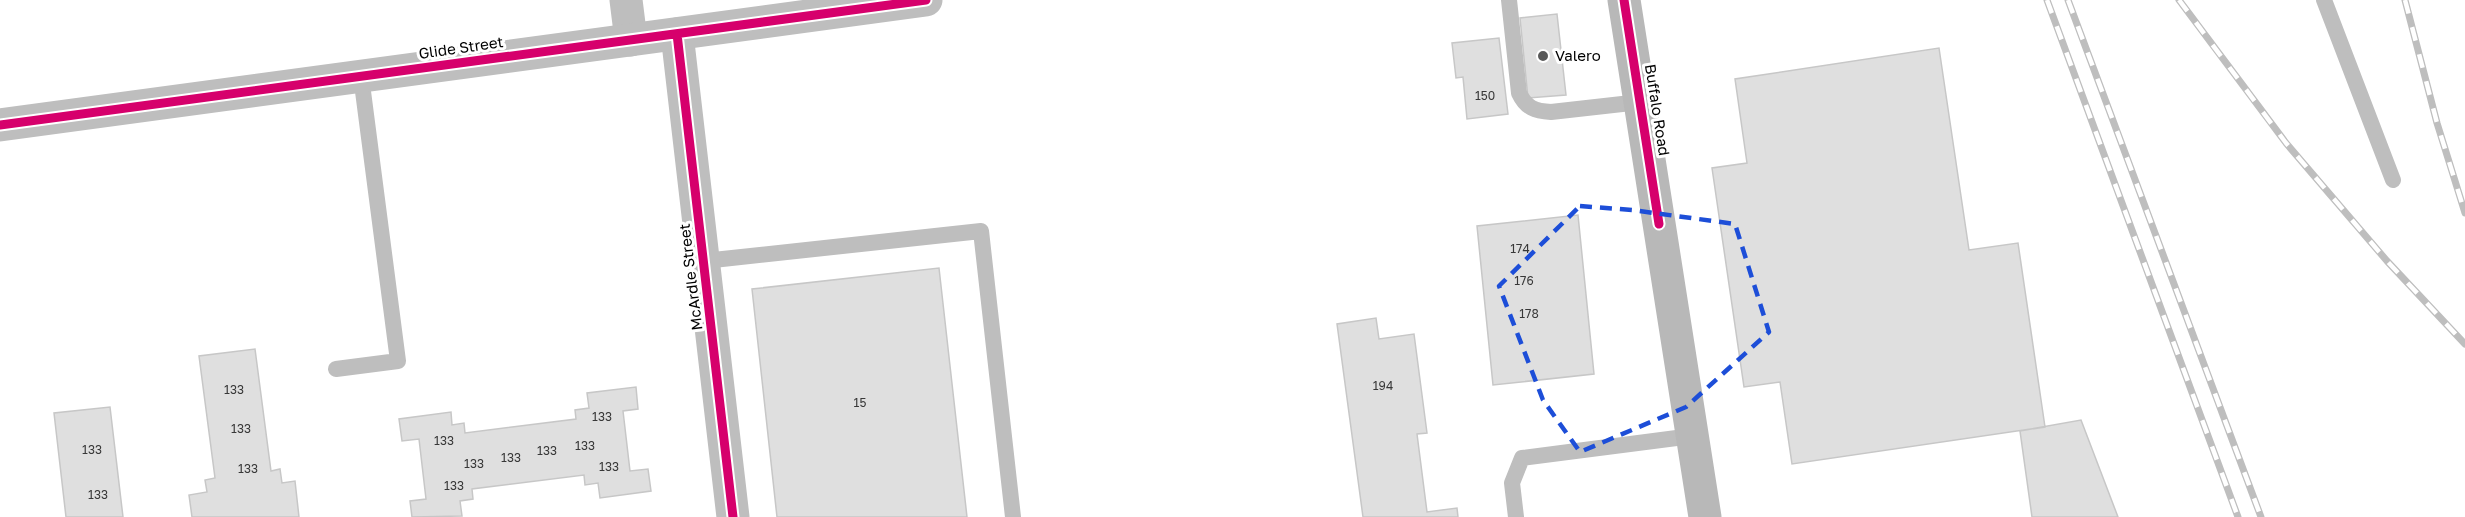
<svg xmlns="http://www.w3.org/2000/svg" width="2465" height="517" font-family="'Golos Text',sans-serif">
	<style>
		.building { fill: #dfdfdf; stroke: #c7c7c7; stroke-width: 1.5 }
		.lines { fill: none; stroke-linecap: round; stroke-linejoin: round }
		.service { stroke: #bebebe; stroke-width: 16 }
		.minor { stroke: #bebebe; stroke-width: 33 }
		.tertiary { stroke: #bebebe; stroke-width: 33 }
		.secondary { stroke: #b8b8b8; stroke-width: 33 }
		.rail-casing { stroke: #bebebe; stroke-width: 7 }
		.rail { stroke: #fff; stroke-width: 4.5; stroke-dasharray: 14; stroke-linecap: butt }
		.cycleway-casing { stroke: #fff; stroke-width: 13 }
		.cycleway { stroke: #d6006c; stroke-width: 9 }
		.marked { fill: none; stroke: #1d4ed8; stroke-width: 4.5; stroke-dasharray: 12 8; stroke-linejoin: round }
		.poi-dot { fill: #595959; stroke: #fff; stroke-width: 2 }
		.labels { text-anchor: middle; stroke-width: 6; stroke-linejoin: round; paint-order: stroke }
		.number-label { font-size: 12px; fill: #383838 }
		.street-label { font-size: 15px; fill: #000; stroke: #fff }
		.poi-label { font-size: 15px; fill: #000; stroke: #fff; text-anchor: start }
	</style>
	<rect width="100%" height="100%" fill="#fff"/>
	<path class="building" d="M 1557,14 L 1566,95 L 1528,98 L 1520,18 Z
		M 1499,38 L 1508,114 L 1467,119 L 1463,77 L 1456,78 L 1452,43 Z
		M 1939,48 L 1969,250 L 2018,243 L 2045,427 L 1792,464 L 1780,382 L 1744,387 L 1712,168 L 1747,163 L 1735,79 Z
		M 1578,215 L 1594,374 L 1493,385 L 1477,226 Z
		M 939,268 L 967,517 L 777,517 L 752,289 Z
		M 1376,318 L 1379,339 L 1414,334 L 1427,433 L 1417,434 L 1427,512 L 1457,508 L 1458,517 L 1363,517 L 1337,324 Z
		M 255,349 L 271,471 L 280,469 L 282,483 L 295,481 L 299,517 L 192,517 L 189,495 L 207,492 L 205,480 L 215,478 L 199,356 Z
		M 636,387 L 638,409 L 623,411 L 630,471 L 648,469 L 651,491 L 600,498 L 598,483 L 585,485 L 584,475 L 472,489 L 473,499 L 460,501 L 462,516 L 412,517 L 410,501 L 426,499 L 419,439 L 402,441 L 399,419 L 451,412 L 452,425 L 464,423 L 465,433 L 576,419 L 575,410 L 589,408 L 587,393 Z
		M 110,407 L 123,517 L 66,517 L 54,413 Z
		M 2081,420 L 2118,517 L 2032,517 L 2020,431 Z"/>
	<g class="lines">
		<path class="service" d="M 1509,0 L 1519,93 C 1526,108 1535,111 1551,112 L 1640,102
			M 2324,0 L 2393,180
			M 704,261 L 981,231 L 1013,517
			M 336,369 L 398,361 L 361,76
			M 1516,517 L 1512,483 L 1522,458 L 1692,436"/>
		<path class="minor" d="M 626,0 L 631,40
			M 677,34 L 733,517"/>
		<path class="tertiary" d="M 0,125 L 926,0"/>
		<path class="secondary" d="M 1624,0 L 1705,517"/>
		<g class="rail-casing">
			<path id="rail" d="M 2047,0 L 2238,517
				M 2068,0 L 2261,517
				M 2179,0 L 2286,143 L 2387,261 L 2465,344
				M 2405,0 L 2437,123 L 2465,213"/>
		</g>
		<use href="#rail" class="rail"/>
		<g class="cycleway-casing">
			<path id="cycleway" d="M 1624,0 L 1659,224
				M 677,34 L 733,517
				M 0,125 L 926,0"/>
		</g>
		<use href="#cycleway" class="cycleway"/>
	</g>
	<path class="marked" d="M 1580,206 L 1632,210 L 1735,224 L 1769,332 L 1686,407 L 1580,452 L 1543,400 L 1499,286 Z"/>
	<circle class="poi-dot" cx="1543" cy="56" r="6"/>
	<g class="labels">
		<g class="number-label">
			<text x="1485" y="100">150</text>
			<text x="1520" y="253">174</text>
			<text x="1524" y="285">176</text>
			<text x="1529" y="318">178</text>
			<text x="1383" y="390">194</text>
			<text x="234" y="394">133</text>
			<text x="860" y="407">15</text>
			<text x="602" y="421">133</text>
			<text x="241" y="433">133</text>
			<text x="444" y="445">133</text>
			<text x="585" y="450">133</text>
			<text x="92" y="454">133</text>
			<text x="547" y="455">133</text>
			<text x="511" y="462">133</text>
			<text x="474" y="468">133</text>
			<text x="609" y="471">133</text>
			<text x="248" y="473">133</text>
			<text x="454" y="490">133</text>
			<text x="98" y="499">133</text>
		</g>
		<g class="street-label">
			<text transform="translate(461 48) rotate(-8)" y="5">Glide Street</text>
			<text transform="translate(1657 110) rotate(81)" y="5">Buffalo Road</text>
			<text transform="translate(691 277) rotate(-97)" y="5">McArdle Street</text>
		</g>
		<g class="poi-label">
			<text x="1555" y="61">Valero</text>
		</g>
	</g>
</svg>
